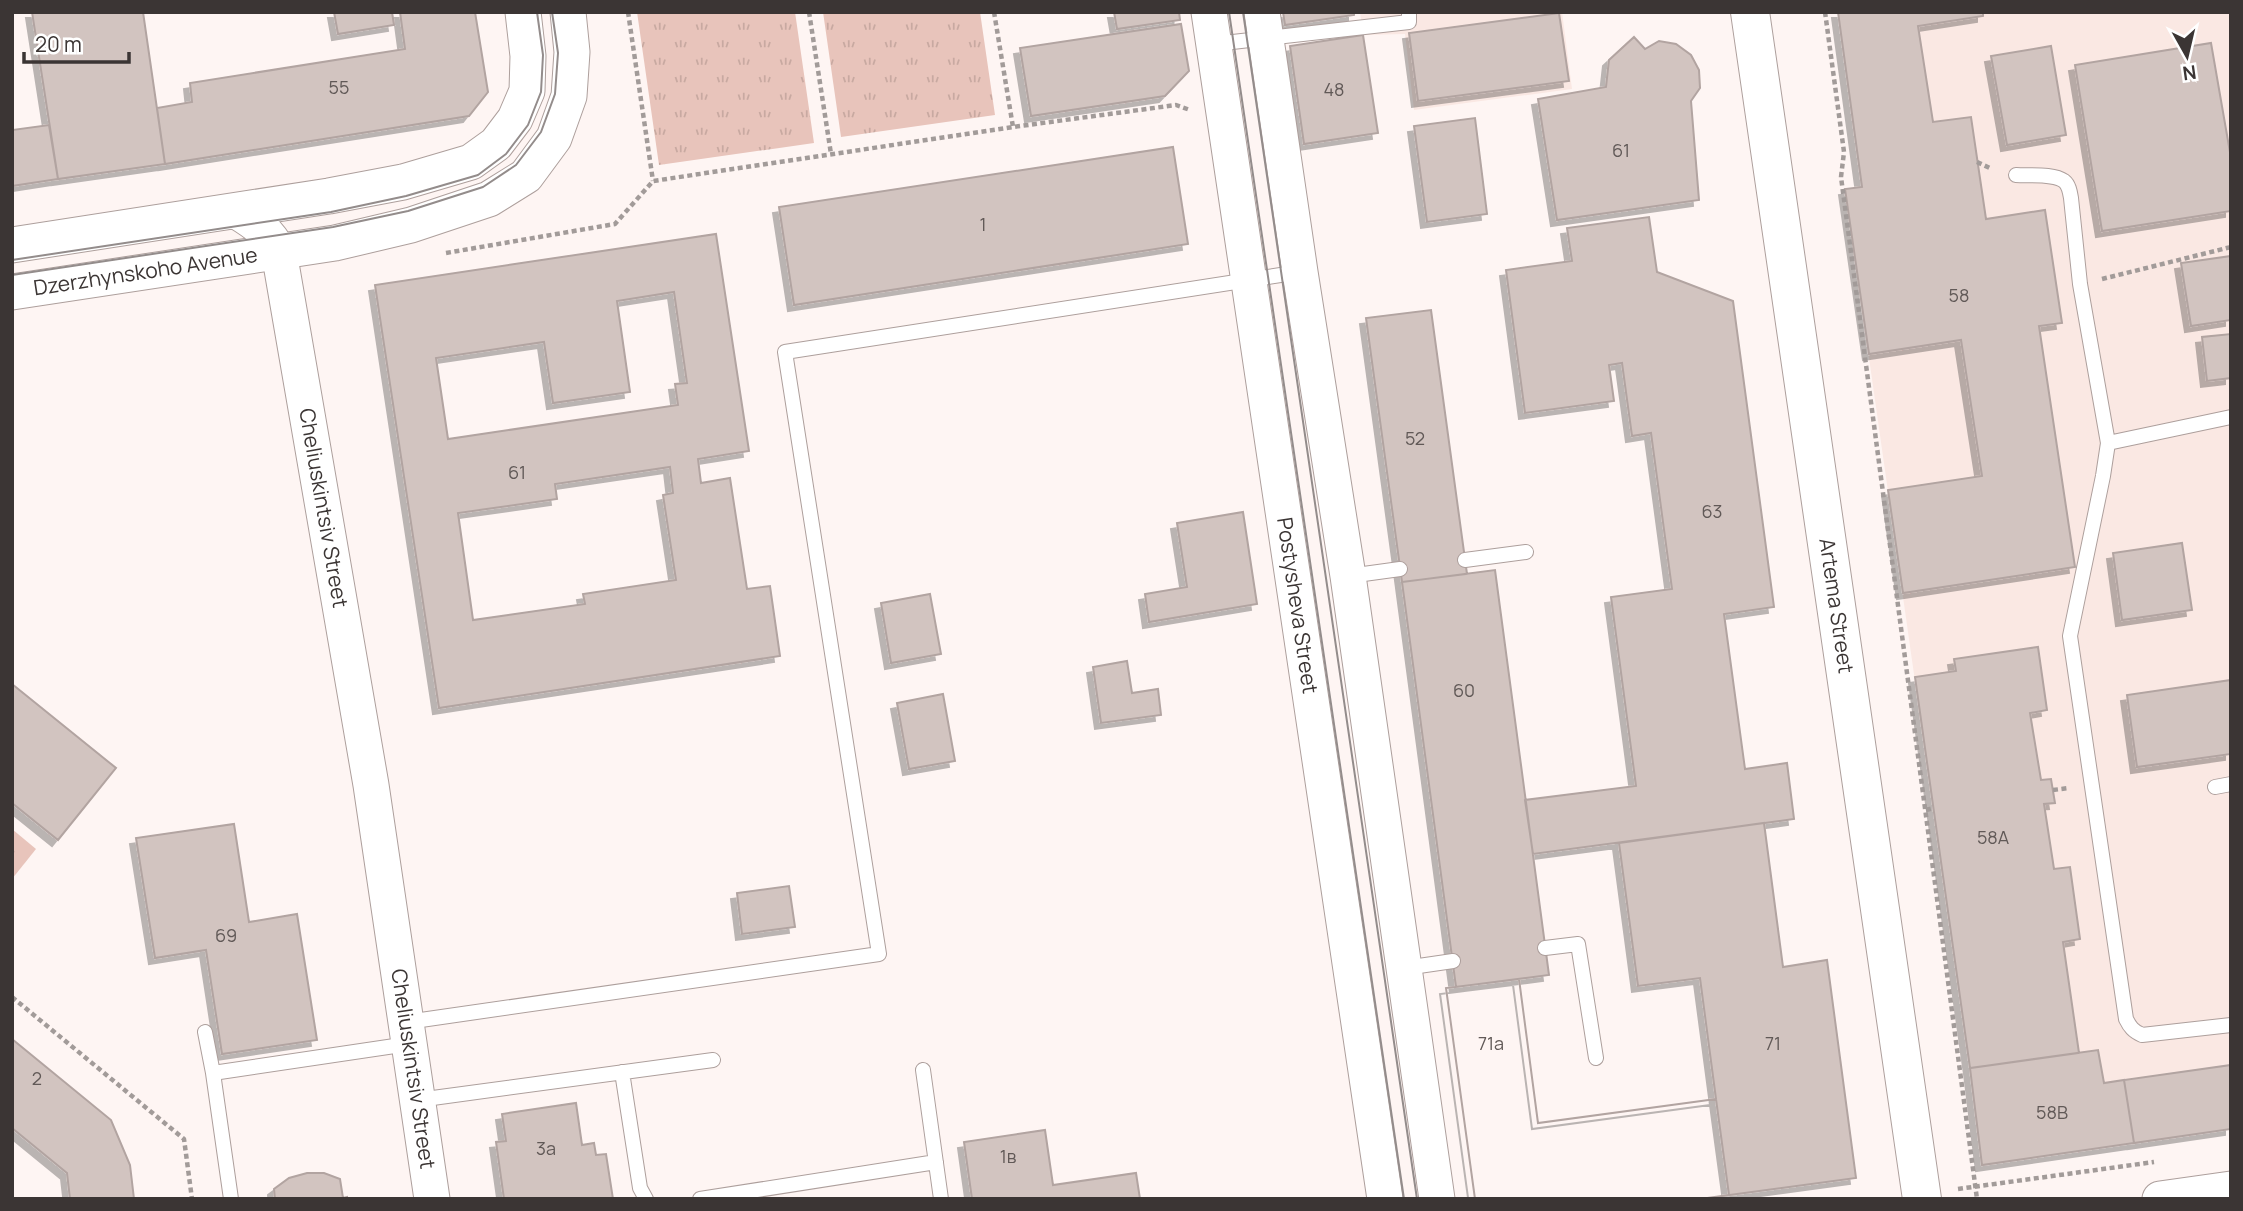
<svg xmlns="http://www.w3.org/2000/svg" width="2243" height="1211" font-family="Manrope,sans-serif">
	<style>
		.built { fill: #fae8e3 }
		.grass { fill: url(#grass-tufts) }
		.forest { fill: url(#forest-firs) }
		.building { fill: #d2c4c0; stroke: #b2a4a1; stroke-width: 2; fill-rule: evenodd; filter: url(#shadow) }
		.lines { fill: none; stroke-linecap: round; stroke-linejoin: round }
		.service-casing { stroke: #ad9f9c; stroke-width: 16 }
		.tertiary-casing { stroke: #ad9f9c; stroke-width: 37 }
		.primary-casing { stroke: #ad9f9c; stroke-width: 40 }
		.path { stroke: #a29b99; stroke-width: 4.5; stroke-dasharray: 5 3.5; stroke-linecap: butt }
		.service { stroke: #fff; stroke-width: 14 }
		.tertiary { stroke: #fff; stroke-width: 35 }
		.primary { stroke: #fff; stroke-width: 38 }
		.tram { stroke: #938c8b; stroke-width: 2 }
		.labels { text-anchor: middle; stroke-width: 7; stroke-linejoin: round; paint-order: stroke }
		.number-label { font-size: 18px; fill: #615957 }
		.street-label { font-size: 21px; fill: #3b3534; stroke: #fff }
	</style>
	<defs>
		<pattern id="grass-tufts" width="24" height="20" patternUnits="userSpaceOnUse" patternTransform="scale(1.75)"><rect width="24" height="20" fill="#e8c4bb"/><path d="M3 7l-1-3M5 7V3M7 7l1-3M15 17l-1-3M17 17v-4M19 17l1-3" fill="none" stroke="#c8a9a1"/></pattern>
		<pattern id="forest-firs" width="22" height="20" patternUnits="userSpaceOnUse" patternTransform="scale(1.75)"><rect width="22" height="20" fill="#e8c4bb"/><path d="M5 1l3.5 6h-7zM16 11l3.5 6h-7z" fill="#c8a9a1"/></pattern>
		<filter id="shadow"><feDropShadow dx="-6" dy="6" stdDeviation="0" flood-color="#0004"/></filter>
	</defs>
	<rect width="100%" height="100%" fill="#fef5f3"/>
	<path class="built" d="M 1360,12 L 1562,12 L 1572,89 L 1414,110 L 1405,34 L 1363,35 Z
		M 1838,12 L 2231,12 L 2231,1065 L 2104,1083 L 2098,1050 L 1970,1068 L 1845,189 L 1862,186 Z"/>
	<path class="grass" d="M 637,12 L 795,12 L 814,143 L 659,165 Z
		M 823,12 L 980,12 L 995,115 L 841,137 Z"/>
	<path class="forest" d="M 12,829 L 36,849 L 12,879 Z"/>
	<path class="building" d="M 32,12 L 143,12 L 165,164 L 58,179 Z
		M 334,12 L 392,12 L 394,25 L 338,34 Z
		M 400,12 L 475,12 L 488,92 L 469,116 L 165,164 L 157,108 L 192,102 L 190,83 L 405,49 Z
		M 1114,12 L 1179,12 L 1180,20 L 1117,29 Z
		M 1283,12 L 1354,12 L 1354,15 L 1285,25 Z
		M 1838,12 L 1983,12 L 1983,16 L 1918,26 L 1933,122 L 1971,117 L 1986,219 L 2045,210 L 2062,323 L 2039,326 L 2075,567 L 1903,593 L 1888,490 L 1982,476 L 1961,340 L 1869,354 L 1845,189 L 1862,187 Z
		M 1559,13 L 1569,81 L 1418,101 L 1409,33 Z
		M 1181,24 L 1189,71 L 1165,96 L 1031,116 L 1020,48 Z
		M 1363,35 L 1378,133 L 1304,144 L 1290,46 Z
		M 1634,37 L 1645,49 L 1659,41 L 1676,44 L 1691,55 L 1699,70 L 1700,88 L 1691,101 L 1699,200 L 1557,220 L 1538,99 L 1606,87 L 1609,60 Z
		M 2211,43 L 2231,158 L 2231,211 L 2102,231 L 2075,65 Z
		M 2051,46 L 2066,135 L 2007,145 L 1991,56 Z
		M 1475,118 L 1487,214 L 1427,222 L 1414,126 Z
		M 49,125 L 58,179 L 12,186 L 12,130 Z
		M 1173,147 L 1188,244 L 794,305 L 779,207 Z
		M 1649,217 L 1657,272 L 1733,301 L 1774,607 L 1724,614 L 1745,769 L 1787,763 L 1794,819 L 1533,854 L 1525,800 L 1636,786 L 1611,597 L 1672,589 L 1651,433 L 1632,436 L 1622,363 L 1609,365 L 1614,401 L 1525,413 L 1506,270 L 1572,261 L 1567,228 Z
		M 716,234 L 749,451 L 698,459 L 701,483 L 730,478 L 747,589 L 770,586 L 780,656 L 439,708 L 375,285 ZM 674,292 L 687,383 L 675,384 L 678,405 L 448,439 L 436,358 L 544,342 L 553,403 L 630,392 L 617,301 ZM 670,467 L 673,493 L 663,495 L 676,580 L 583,594 L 585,604 L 473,620 L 458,513 L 557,499 L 555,484 Z
		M 2231,256 L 2231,320 L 2191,326 L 2181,263 Z
		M 1431,310 L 1467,574 L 1402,582 L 1366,318 Z
		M 2231,334 L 2231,378 L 2207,381 L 2202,337 Z
		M 1243,512 L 1257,604 L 1149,622 L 1145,594 L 1187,587 L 1177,523 Z
		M 2182,543 L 2192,610 L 2122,620 L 2113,553 Z
		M 1495,570 L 1549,975 L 1456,987 L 1402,582 Z
		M 930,594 L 941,654 L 891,663 L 881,603 Z
		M 2038,647 L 2047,710 L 2030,713 L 2041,780 L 2051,779 L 2055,803 L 2044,804 L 2054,869 L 2070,867 L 2080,939 L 2063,942 L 2079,1053 L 1970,1068 L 1915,677 L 1956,671 L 1954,659 Z
		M 1127,661 L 1132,693 L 1158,689 L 1161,715 L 1101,723 L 1093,667 Z
		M 2231,680 L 2231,754 L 2137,767 L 2127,695 Z
		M 12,684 L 116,768 L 58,840 L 12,803 Z
		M 943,694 L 955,761 L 909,769 L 897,703 Z
		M 1764,823 L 1783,967 L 1827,960 L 1856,1178 L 1700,1199 L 1475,1199 L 1446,988 L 1519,979 L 1538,1123 L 1716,1099 L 1700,978 L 1638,986 L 1619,843 Z
		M 234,824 L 249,922 L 297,914 L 317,1040 L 222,1054 L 206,950 L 155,958 L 136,838 Z
		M 789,886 L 795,927 L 742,934 L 737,893 Z
		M 1519,979 L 1538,1123 L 1716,1099 L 1729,1195 L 1700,1199 L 1475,1199 L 1446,988 Z
		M 12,1039 L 111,1120 L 130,1165 L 134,1199 L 70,1199 L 67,1173 L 12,1128 Z
		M 2098,1050 L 2104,1083 L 2124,1080 L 2134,1143 L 1982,1165 L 1970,1068 Z
		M 2231,1065 L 2231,1129 L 2134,1143 L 2124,1080 Z
		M 576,1103 L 582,1145 L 594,1143 L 596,1155 L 606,1154 L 613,1199 L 504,1199 L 496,1142 L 506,1141 L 502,1114 Z
		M 1045,1130 L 1053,1185 L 1136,1173 L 1140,1199 L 972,1199 L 964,1142 Z
		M 307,1173 L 324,1173 L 340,1179 L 343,1198 L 347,1197 L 347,1199 L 275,1199 L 274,1189 L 289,1178 Z"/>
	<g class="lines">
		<g class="service-casing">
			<path id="service" d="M 1215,44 L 1409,22 L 1409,12
				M 2016,175 C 2029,176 2053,173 2064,181 C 2069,185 2070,192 2071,198 L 2080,284 L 2108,443
				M 2231,417 L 2108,443 L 2103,476 L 2070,636 L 2126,1019 C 2130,1027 2133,1031 2142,1035 L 2231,1025
				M 1465,560 L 1526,552
				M 1349,576 L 1400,569
				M 2215,787 L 2231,784
				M 1545,948 L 1578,944 L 1596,1058
				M 1405,968 L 1453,961
				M 407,1022 L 879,954 L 785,352 L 1300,272
				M 205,1032 L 213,1073 L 231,1199
				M 923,1070 L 941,1199
				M 622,1072 L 640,1188 L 646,1199
				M 213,1073 L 408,1044
				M 418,1100 L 713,1060
				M 700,1199 L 936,1162"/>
		</g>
		<g class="tertiary-casing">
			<g id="tertiary">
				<path id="s1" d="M 1209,12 L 1385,1199"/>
				<path d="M 1262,12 L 1300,272 L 1348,576 L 1437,1199"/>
				<path id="s2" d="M 238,212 C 256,223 269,232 279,252 L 371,785 L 432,1199"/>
				<path d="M 12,245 L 329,196 L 403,182 L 471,162 L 496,144 L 515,119 L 527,91 L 528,56 L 523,12"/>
				<path id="s3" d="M 12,292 L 335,243 L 411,225 L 489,199 L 526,176 L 554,138 L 569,96 L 572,52 L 568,12"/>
				<path d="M 2160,1199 L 2231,1189"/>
			</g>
		</g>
		<g class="primary-casing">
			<g id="primary">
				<path id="s4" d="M 1750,12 L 1922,1199"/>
			</g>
		</g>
		<path class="path" d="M 628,12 L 653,181
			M 809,12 L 831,154
			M 994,12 L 1013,127
			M 1825,12 L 1844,152 L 1841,177 L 1977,1199
			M 1977,162 L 1992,169
			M 446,253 L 615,224 L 653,181 L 1013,127 L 1176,105 L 1190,110
			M 2102,279 L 2231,247
			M 2053,790 L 2069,788
			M 1926,810 L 1934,808
			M 12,997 L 184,1139 L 192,1199
			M 1958,1189 L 2154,1162"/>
		<use href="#service" class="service"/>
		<use href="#tertiary" class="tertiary"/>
		<use href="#primary" class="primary"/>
		<path class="tram" d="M 1229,12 L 1404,1199
			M 1243,12 L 1417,1199
			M 12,260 L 331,212 L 406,196 L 478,175 L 506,154 L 528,125 L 541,92 L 543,55 L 537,12
			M 12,275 L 333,227 L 408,211 L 483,187 L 516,165 L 541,132 L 555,94 L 558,53 L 552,12"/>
	</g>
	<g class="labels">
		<g class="number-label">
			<text x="339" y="94">55</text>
			<text x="1334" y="96">48</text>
			<text x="1621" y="157">61</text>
			<text x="983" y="231">1</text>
			<text x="1959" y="302">58</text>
			<text x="1415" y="445">52</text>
			<text x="517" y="479">61</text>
			<text x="1712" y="518">63</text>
			<text x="1464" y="697">60</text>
			<text x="1993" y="844">58А</text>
			<text x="226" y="942">69</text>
			<text x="1491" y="1050">71а</text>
			<text x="1773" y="1050">71</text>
			<text x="37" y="1085">2</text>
			<text x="2052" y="1119">58В</text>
			<text x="546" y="1155">3а</text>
			<text x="1008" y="1163">1в</text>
		</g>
		<g class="street-label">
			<text dy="7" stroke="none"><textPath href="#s3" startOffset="135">Dzerzhynskoho Avenue</textPath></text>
			<text dy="7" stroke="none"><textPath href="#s2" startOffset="318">Cheliuskintsiv Street</textPath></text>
			<text dy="7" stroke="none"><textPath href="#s1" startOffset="600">Postysheva Street</textPath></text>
			<text dy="7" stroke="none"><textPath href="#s4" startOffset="600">Artema Street</textPath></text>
			<text dy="7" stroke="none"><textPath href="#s2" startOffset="886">Cheliuskintsiv Street</textPath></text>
		</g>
	</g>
	<rect width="2243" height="1211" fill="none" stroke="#3b3534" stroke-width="28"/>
	<g transform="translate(2187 56) rotate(172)" stroke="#ffffff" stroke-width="5" paint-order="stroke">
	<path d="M0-5L12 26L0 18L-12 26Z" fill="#3b3534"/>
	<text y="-10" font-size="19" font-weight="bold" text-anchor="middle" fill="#3b3534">N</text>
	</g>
	<path d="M24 52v10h105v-10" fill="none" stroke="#3b3534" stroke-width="3.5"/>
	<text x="35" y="52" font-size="21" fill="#3b3534" stroke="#ffffff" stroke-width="5" paint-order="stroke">20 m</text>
</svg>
